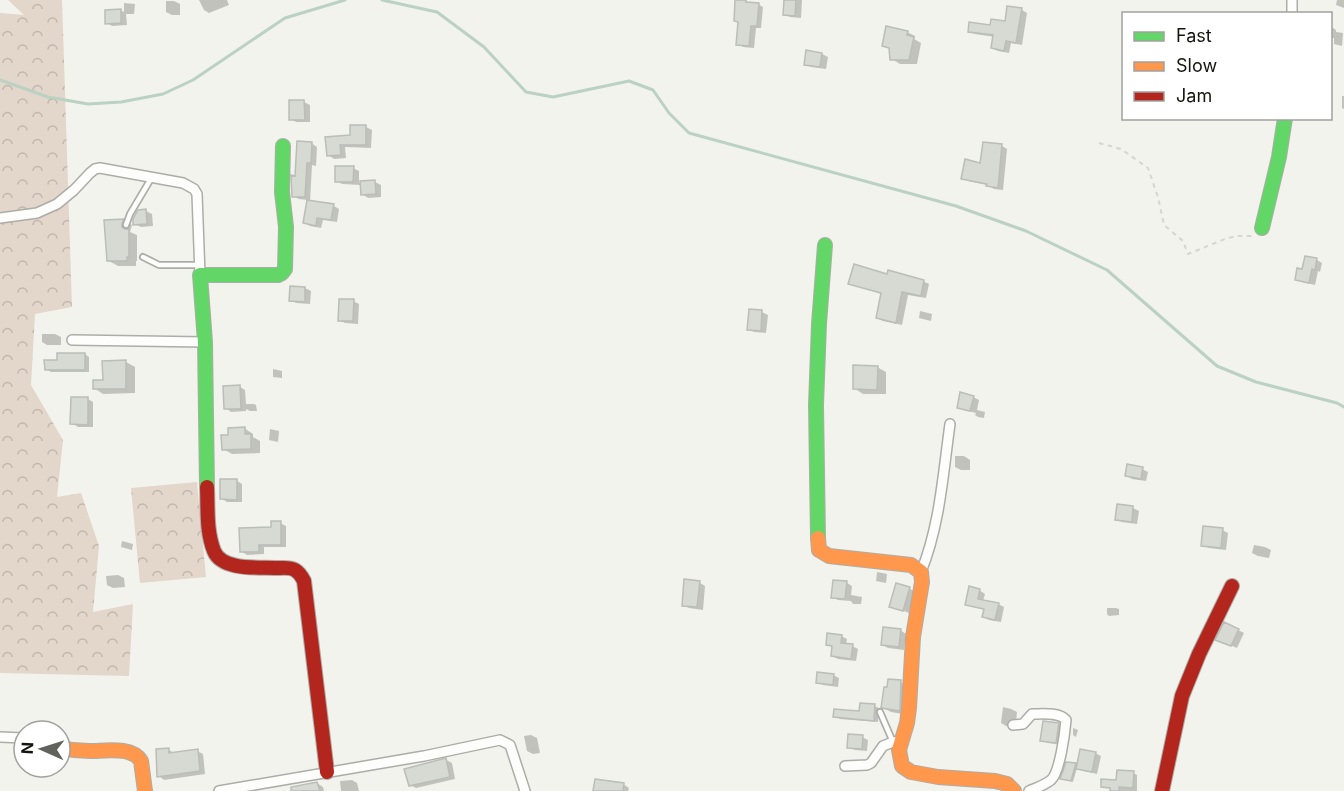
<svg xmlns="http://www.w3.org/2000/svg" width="1344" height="791" font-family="Inter,sans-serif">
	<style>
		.forest { fill: url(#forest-crowns) }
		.shadow { fill: #0003 }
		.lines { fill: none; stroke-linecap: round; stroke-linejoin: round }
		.stream { stroke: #bad1c3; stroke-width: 3 }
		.building { fill: #d6dad2; stroke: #bbbdb8; stroke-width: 1.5 }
		.lane-casing { stroke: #acada8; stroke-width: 8 }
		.street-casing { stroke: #acada8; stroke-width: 12 }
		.fast-casing { stroke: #acada8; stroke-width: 16 }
		.slow-casing { stroke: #acada8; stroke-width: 16 }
		.jam-casing { stroke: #acada8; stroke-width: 16 }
		.path { stroke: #d5d5d2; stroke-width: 2; stroke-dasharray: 4.5 4.5; stroke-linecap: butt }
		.lane { stroke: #fdfdfc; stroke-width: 4.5 }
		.street { stroke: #fdfdfc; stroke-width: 9 }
		.fast { stroke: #63d668; stroke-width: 14 }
		.slow { stroke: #ff974d; stroke-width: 14 }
		.jam { stroke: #b3261e; stroke-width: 14 }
	</style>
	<defs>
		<pattern id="forest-crowns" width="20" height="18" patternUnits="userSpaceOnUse" patternTransform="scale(1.5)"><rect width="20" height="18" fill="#e3d6cb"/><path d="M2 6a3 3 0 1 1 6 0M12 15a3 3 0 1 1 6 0" fill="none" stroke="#c2b7ad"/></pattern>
	</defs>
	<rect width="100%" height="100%" fill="#f2f3ec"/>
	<path class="forest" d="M 8,0 L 62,0 L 72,307 L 35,314 L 31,385 L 63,440 L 57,497 L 81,493 L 99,546 L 93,612 L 133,604 L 129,676 L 0,673 L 0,13 L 24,15 Z
		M 197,482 L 206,577 L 140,583 L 131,488 Z"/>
	<path class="shadow" d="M 199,0 L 227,0 L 229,5 L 209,13 L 204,10 Z
		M 785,0 L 802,0 L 801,18 L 790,17 L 784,14 Z
		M 1337,0 L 1344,0 L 1344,8 L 1336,5 Z
		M 166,1 L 174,1 L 180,4 L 180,15 L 172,15 L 166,12 Z
		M 746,1 L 750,3 L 758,4 L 763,7 L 761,28 L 756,28 L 754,48 L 743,47 L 738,44 L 740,23 L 735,20 Z
		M 124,3 L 135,4 L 134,14 L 126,14 L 127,25 L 112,26 L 107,23 L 120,10 L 124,12 Z
		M 1022,10 L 1027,13 L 1022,45 L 1011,43 L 1009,53 L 998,51 L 992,48 L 995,37 L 975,34 L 969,31 L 1007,23 Z
		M 1330,26 L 1336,30 L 1336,32 L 1343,33 L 1342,46 L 1334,44 L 1334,38 L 1330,38 Z
		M 907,32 L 915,36 L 914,39 L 921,43 L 917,64 L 900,64 L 892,59 L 890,49 L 883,45 Z
		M 807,52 L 822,54 L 828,57 L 826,69 L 811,67 L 806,64 Z
		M 1342,96 L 1344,96 L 1344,109 L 1342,108 Z
		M 304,102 L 310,105 L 310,122 L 296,122 L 291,119 Z
		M 352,127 L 366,127 L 372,130 L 371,148 L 345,147 L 346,158 L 334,159 L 328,155 L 327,139 L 351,137 Z
		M 311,143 L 317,147 L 316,166 L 312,165 L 310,202 L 334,206 L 339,209 L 337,222 L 323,220 L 321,228 L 310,226 L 305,223 L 308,200 L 299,199 L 293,196 L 296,177 Z
		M 1002,146 L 1007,149 L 1003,190 L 994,189 L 987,185 L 968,181 L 963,178 L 981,164 Z
		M 353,168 L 359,171 L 359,183 L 375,182 L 381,185 L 381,197 L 368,198 L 362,194 L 361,185 L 342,184 L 336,181 Z
		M 146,211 L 152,214 L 153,226 L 141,227 L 135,224 Z
		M 123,220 L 132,225 L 130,232 L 137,235 L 137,261 L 136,261 L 136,266 L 118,266 L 109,261 Z
		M 1317,260 L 1322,263 L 1320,272 L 1318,271 L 1315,285 L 1302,282 L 1296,279 L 1303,271 Z
		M 888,276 L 923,281 L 929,284 L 926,298 L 908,295 L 902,325 L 883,321 L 877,318 L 882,294 L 855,286 L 849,283 Z
		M 291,287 L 305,288 L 311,291 L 310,304 L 296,303 L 291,300 Z
		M 353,301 L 359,304 L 358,324 L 345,323 L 339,320 Z
		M 750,311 L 762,312 L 768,315 L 766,333 L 754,332 L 748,329 Z
		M 920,311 L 932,314 L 931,321 L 919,318 Z
		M 42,334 L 55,334 L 61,337 L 61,345 L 47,345 L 42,342 Z
		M 85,354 L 89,357 L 89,372 L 51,372 L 46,369 L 59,361 Z
		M 126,362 L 135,367 L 135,393 L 103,394 L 94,388 Z
		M 877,367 L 886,372 L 886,394 L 863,394 L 854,388 Z
		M 273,369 L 282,371 L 282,378 L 273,377 Z
		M 240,387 L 245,390 L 246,404 L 254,404 L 256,405 L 257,411 L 250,411 L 246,409 L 246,411 L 231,412 L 226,408 Z
		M 973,397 L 979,400 L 977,410 L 985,412 L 984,418 L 978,417 L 975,415 L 976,413 L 964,410 L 958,407 Z
		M 88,399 L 93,402 L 93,427 L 78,427 L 72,423 Z
		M 244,428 L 253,434 L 253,437 L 260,441 L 260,453 L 232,454 L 223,449 L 230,436 Z
		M 270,429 L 279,431 L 278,442 L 269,440 Z
		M 955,456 L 964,456 L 970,460 L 970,470 L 961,470 L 955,467 Z
		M 1142,469 L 1148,472 L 1146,481 L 1132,479 L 1127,476 Z
		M 237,481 L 242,484 L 242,502 L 227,502 L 221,498 Z
		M 1118,506 L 1133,508 L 1139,511 L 1137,524 L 1122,522 L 1116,519 Z
		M 280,523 L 286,526 L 286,547 L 264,547 L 264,554 L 247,555 L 241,551 Z
		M 1222,530 L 1228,533 L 1226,550 L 1209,548 L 1203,545 Z
		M 122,541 L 133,544 L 132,550 L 121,547 Z
		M 1254,545 L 1265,547 L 1271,550 L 1269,558 L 1258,556 L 1252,553 Z
		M 877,572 L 887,574 L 886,583 L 876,581 Z
		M 118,575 L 124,578 L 125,587 L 113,588 L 107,585 L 106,576 Z
		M 700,583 L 705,586 L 703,610 L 689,608 L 683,605 Z
		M 847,583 L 852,586 L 851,595 L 862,597 L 861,604 L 853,604 L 851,601 L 838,600 L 832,597 Z
		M 897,584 L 915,591 L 909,613 L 891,606 Z
		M 979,590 L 985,594 L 983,601 L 998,604 L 1004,607 L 1001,622 L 989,620 L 984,617 L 985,610 L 973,607 L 967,604 Z
		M 1107,608 L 1116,608 L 1119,609 L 1119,615 L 1109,616 L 1107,614 Z
		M 900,630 L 906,634 L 904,650 L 888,648 L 883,645 Z
		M 1238,630 L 1244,633 L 1237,648 L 1223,642 Z
		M 841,636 L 847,639 L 846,645 L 852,646 L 858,649 L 856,661 L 838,659 L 832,656 L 833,648 L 827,644 Z
		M 833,675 L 839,678 L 838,687 L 823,685 L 818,682 Z
		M 900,682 L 909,687 L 908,715 L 891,712 L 882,707 Z
		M 874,706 L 879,708 L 878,722 L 840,719 L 835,716 L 860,713 Z
		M 1003,707 L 1011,709 L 1017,712 L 1016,722 L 1012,727 L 1006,726 L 1001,723 Z
		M 1058,724 L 1064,728 L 1062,745 L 1048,743 L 1042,740 Z
		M 1073,728 L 1078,730 L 1076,737 L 1073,735 Z
		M 531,735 L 537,738 L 540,753 L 533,754 L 527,751 L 524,736 Z
		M 862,737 L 868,740 L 867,751 L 855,750 L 849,747 Z
		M 169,750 L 174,753 L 197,751 L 203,754 L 205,774 L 164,780 L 159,776 Z
		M 1095,753 L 1101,756 L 1097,774 L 1083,771 L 1077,768 L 1073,782 L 1064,779 L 1075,764 L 1078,766 Z
		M 446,760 L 452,763 L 455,779 L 416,788 L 410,785 Z
		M 1133,773 L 1137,775 L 1137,791 L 1111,791 L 1111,789 L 1102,786 L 1118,782 Z
		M 352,780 L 357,783 L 359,791 L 341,791 L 340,781 Z
		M 317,783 L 323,787 L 324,791 L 297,791 Z
		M 623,784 L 629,788 L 628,791 L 595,791 Z"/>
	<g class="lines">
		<path class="stream" d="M 382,0 L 437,12 L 484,47 L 526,92 L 553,97 L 629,81 L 653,90 L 669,113 L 689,133 L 956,206 L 1026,231 L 1107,270 L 1217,366 L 1256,382 L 1337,403 L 1344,407
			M 0,80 L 48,97 L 88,104 L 121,102 L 163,94 L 193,80 L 285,18 L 345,0"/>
	</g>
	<path class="building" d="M 735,0 L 746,0 L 746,2 L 759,3 L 757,26 L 751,26 L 749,46 L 736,45 L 738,22 L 734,21 Z
		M 784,0 L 796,0 L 795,16 L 783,15 Z
		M 1007,6 L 1022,8 L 1016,43 L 1006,41 L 1004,51 L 991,48 L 993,35 L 968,32 L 969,22 L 990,25 L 991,19 L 1005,21 Z
		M 121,9 L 121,23 L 105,24 L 105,10 Z
		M 886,26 L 908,31 L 907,35 L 914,37 L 909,60 L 890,60 L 889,48 L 882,46 Z
		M 806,50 L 822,53 L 820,67 L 804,65 Z
		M 289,100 L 304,100 L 305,120 L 289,120 Z
		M 350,125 L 366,125 L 366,145 L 340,145 L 341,155 L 327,156 L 325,137 L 350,135 Z
		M 297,141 L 312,142 L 311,163 L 307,163 L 305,197 L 292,197 L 291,175 L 295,176 Z
		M 983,142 L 1002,144 L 998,188 L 986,186 L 987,184 L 961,179 L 965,159 L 980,163 Z
		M 335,166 L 354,166 L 353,182 L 335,182 Z
		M 375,180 L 376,194 L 361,195 L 360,181 Z
		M 307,200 L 334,204 L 331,220 L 317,218 L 316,226 L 303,223 Z
		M 146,209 L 147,224 L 133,225 L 133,219 L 138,210 Z
		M 124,219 L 122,224 L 122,227 L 125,229 L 129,229 L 129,257 L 127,257 L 127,261 L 107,261 L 104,220 Z
		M 1305,256 L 1317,258 L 1315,270 L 1312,269 L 1309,283 L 1295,280 L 1297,268 L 1302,269 Z
		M 854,264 L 887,274 L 888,270 L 924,280 L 921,296 L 902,292 L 896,323 L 876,318 L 881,293 L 848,284 Z
		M 290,286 L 305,287 L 305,302 L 289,301 Z
		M 339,299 L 354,299 L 353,321 L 338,321 Z
		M 749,309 L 762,310 L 761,331 L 747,330 Z
		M 57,353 L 85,353 L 85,370 L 45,370 L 44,360 L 57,360 Z
		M 126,360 L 126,389 L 93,389 L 93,380 L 103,380 L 102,361 Z
		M 853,365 L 878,366 L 877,390 L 853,389 Z
		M 240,385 L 241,409 L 224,409 L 223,386 Z
		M 960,392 L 974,396 L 970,411 L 957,408 Z
		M 71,397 L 88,397 L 88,425 L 70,424 Z
		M 245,427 L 245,434 L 251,434 L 251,449 L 222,450 L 221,435 L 228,435 L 228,428 Z
		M 1127,464 L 1143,467 L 1141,479 L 1125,476 Z
		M 220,479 L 237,479 L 237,500 L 220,499 Z
		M 1117,504 L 1133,506 L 1132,522 L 1115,520 Z
		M 271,521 L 281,521 L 281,545 L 259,545 L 259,552 L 240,552 L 239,528 L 271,527 Z
		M 1203,526 L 1223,528 L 1221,548 L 1201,546 Z
		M 684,579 L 700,581 L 697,607 L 682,606 Z
		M 833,580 L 847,581 L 845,599 L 831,598 Z
		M 896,583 L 910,587 L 903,611 L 889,607 Z
		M 969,586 L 980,589 L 978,599 L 999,603 L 995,620 L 982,617 L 984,609 L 965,605 Z
		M 1224,622 L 1239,629 L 1231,646 L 1215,640 Z
		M 883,627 L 901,629 L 899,647 L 881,645 Z
		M 827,633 L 842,635 L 841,643 L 853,644 L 851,659 L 831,656 L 832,646 L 826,645 Z
		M 817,672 L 834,674 L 833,685 L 816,683 Z
		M 888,679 L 901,680 L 900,711 L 881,708 L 884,687 L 887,687 Z
		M 860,703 L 875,704 L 874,721 L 833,717 L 834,709 L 859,711 Z
		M 1043,721 L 1059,723 L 1056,743 L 1040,741 Z
		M 848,734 L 863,735 L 862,749 L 847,748 Z
		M 169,748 L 169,753 L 198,749 L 200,771 L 157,777 L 156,749 Z
		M 1080,749 L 1096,752 L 1092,772 L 1076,769 Z
		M 446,758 L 450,777 L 409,786 L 404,769 Z
		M 1066,762 L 1076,763 L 1071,781 L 1060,779 Z
		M 1117,770 L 1134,771 L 1133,788 L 1119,787 L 1119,791 L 1110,791 L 1110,788 L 1101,787 L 1101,779 L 1116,780 Z
		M 595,779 L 624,783 L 623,791 L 593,791 Z
		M 317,782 L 320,791 L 291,791 L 291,787 Z"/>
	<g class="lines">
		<g class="lane-casing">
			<path id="lane" d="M 126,225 L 130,214 L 152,177
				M 143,257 L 159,265 L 200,265
				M 880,712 L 893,742"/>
		</g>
		<g class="street-casing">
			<path id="street" d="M 1292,14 L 1292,0
				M 0,218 L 37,213 L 57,204 L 74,190 L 90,173 L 95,169 L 100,168 L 183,183 L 194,189 L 197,194 L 200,275
				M 72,340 L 205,342
				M 921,572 C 940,525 943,474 950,424
				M 1013,725 L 1023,724 L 1032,714 C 1042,714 1059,712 1066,720 C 1065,732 1060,772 1051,780 C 1045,785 1036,788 1029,791
				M 0,737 L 24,738
				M 845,766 L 867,765 L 871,763 L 883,746 L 893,742 L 902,741
				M 219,791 L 424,756 L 500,740 L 510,745 L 525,791"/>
		</g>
		<g class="fast-casing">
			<path id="fast" d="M 1262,228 L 1279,157 L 1285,118
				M 207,487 L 205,342 L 200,275 L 278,275 L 282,273 L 285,269 L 286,227 L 282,192 L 283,146
				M 818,538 L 816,405 L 819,324 L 825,245"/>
		</g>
		<g class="slow-casing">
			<path id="slow" d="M 818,538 L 819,550 L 829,556 L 911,565 L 921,572 L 922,582 L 913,637 L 909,708 L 907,723 L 899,750 L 902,766 L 911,772 L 938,777 L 995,781 L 1007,784 L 1014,791
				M 60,748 C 70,750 80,751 90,751 C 105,751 132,746 141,761 L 145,791"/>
		</g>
		<g class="jam-casing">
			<path id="jam" d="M 207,487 C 208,508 206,531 214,551 C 222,571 259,567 277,568 C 283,568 290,567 295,570 C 300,573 302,577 304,581 L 327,772
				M 1162,791 L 1182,696 L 1199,654 L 1232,586"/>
		</g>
		<path class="path" d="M 1099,143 L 1121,149 L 1148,168 L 1158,197 L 1164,225 L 1183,241 L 1188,254 L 1225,239 L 1236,236 L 1253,236"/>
		<use href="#lane" class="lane"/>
		<use href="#street" class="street"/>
		<use href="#fast" class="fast"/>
		<use href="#slow" class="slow"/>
		<use href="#jam" class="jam"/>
	</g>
	<rect x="1122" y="12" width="210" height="108" fill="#ffffff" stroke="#a1a19f" stroke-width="1.5"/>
	<rect x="1134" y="32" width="30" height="9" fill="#63d668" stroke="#a1a19f" stroke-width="1.5"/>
	<text x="1176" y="42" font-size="18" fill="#141410">Fast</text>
	<rect x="1134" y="62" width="30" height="9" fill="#ff974d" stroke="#a1a19f" stroke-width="1.5"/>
	<text x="1176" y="72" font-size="18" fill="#141410">Slow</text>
	<rect x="1134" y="92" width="30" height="9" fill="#b3261e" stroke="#a1a19f" stroke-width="1.5"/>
	<text x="1176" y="102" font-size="18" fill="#141410">Jam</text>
	<g transform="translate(42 749) rotate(273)"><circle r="28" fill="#ffffff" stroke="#a1a19f" stroke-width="1.5"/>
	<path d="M0-4.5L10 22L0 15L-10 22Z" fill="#62625d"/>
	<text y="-9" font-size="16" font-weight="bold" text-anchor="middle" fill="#141410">N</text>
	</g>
</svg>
